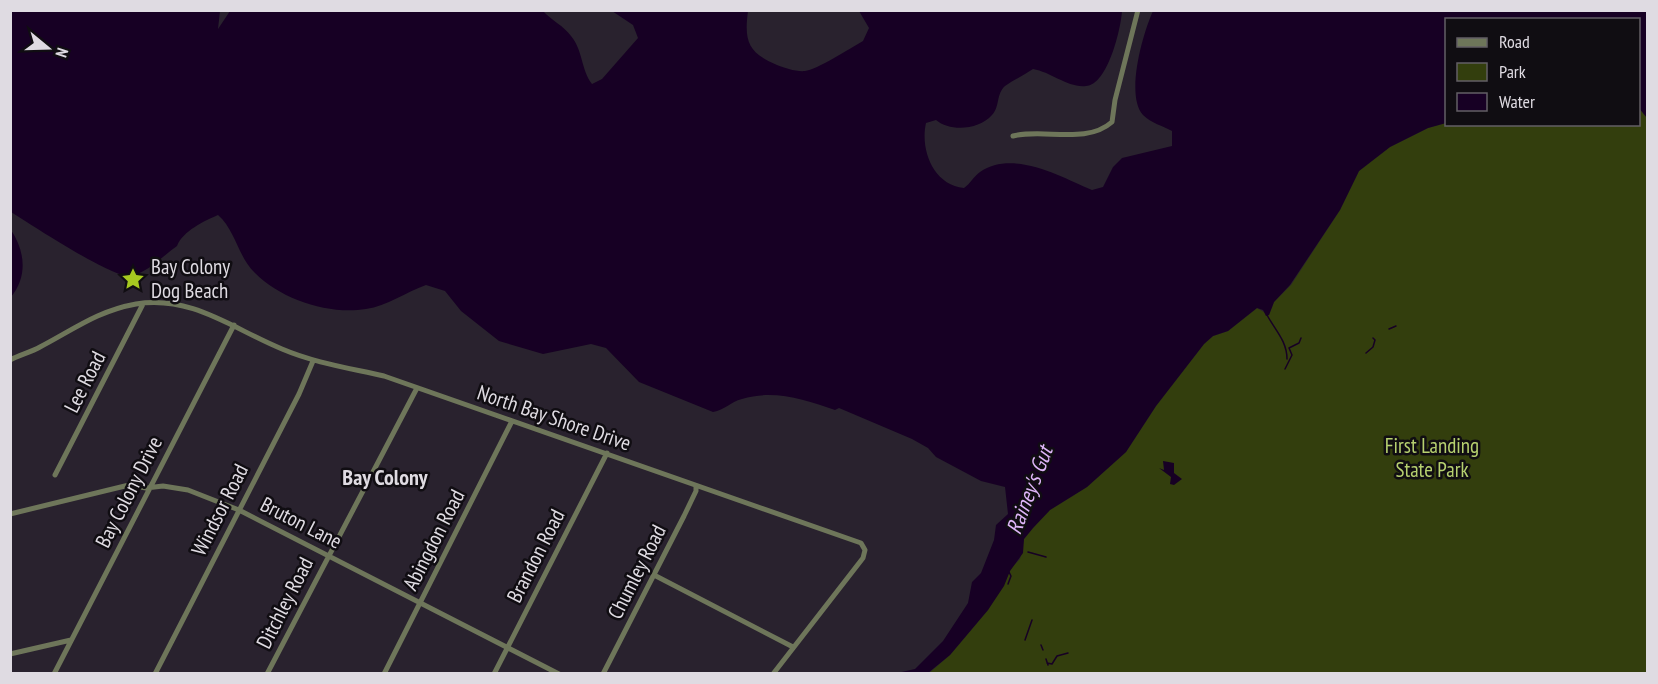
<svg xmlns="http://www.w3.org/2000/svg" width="1658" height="684" font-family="'PT Sans Narrow',sans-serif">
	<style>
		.green { fill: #333e0d }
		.water { fill: #170024 }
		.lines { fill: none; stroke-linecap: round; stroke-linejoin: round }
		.stream { stroke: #170024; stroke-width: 1.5 }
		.minor { stroke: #6e765a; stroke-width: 5 }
		.labels { text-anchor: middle; stroke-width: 5; stroke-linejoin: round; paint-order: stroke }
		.poi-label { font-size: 21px; fill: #dfdbe2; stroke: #100d12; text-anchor: start }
		.street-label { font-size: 21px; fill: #dfdbe2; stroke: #100d12 }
		.park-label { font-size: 21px; fill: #b6d06f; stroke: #100d12 }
		.neighbourhood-label { font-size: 22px; font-weight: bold; fill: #dfdbe2; stroke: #100d12 }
		.water-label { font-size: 22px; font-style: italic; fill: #ddb4f7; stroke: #100d12 }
	</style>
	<rect width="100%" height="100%" fill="#29222e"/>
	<path class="green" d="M 1639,108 L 1647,118 L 1647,673 L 928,674 L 950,655 L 988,610 L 1012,567 L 1020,559 L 1024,539 L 1033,528 L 1050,510 L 1087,487 L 1126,452 L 1156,406 L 1204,344 L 1213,336 L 1228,331 L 1257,308 L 1269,315 L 1274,302 L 1291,285 L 1340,210 L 1359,171 L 1390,147 L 1428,128 L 1446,123 L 1638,124 Z"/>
	<path class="water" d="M 11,10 L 220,11 L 218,29 L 230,11 L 543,11 C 551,20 564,26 571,36 C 583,50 581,70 592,84 L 602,79 L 638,38 L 633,25 L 612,11 L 748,11 C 744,41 748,53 777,65 C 784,68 797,72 805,71 C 816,70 851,48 863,41 L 869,28 L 859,11 L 1122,11 C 1121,28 1108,85 1086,86 C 1068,88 1051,72 1033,69 C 1024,75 1014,80 1005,86 C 996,94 1000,107 992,115 C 979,130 950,132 936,120 L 926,123 C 920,149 933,185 964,188 C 970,184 974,176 980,172 C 1013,149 1061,177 1092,190 L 1103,187 L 1113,167 L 1122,158 L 1172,146 L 1172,131 C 1163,126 1151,123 1143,115 C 1125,95 1143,33 1153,11 L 1647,11 L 1647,118 L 1639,108 L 1638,20 L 1446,20 L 1446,123 L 1428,128 L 1390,147 L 1359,171 L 1340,210 L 1290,285 L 1274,302 L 1269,315 L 1266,316 L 1263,310 L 1257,308 L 1228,331 L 1213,336 L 1204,344 L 1156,406 L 1126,452 L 1087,487 L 1050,510 L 1033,528 L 1024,539 L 1023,553 L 1010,571 L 1004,586 L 988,610 L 950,655 L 928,673 L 897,673 L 915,669 L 943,641 L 968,603 L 972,582 L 981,573 L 994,540 L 996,525 L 1008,514 L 1005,487 L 981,481 L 936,457 L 928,448 L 912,439 L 839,408 L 835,410 C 805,400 774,389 742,399 C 730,402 725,410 713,412 L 639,382 L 606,348 L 591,344 L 543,354 L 499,341 L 461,311 L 445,291 L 426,285 C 406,292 387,306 366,309 C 329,315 282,300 255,273 C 238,257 236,231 218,215 C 204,221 183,231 177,246 C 164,255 146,274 130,276 C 112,278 30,224 11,212 Z
		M 11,230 C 25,251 28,276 11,297 Z
		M 1174,459 L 1174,473 L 1182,479 L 1174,485 L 1170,484 L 1171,477 L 1159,468 L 1164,470 L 1163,461 L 1174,463 Z"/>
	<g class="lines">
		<path class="stream" d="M 1267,315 C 1275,330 1287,341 1287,359
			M 1389,329 L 1396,326
			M 1366,353 L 1373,347 L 1375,340 L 1373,338
			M 1285,369 L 1292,355 L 1289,348 L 1299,343 L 1301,338
			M 1028,552 L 1046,557
			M 1008,584 L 1011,576 L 1009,572
			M 1025,640 L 1032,620
			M 1041,645 L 1043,650
			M 1046,659 L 1048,665
			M 1047,663 L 1052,664 L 1057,656 L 1068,653"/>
		<path class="minor" d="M 1013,136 C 1043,128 1086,145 1112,122 L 1115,100 L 1138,10
			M 10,360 C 20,355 31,352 40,347 C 73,330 97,311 136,304 C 192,295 233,329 282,349 C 315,363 349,368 384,376 L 861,543 L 865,550 L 863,558 L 773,674
			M 55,475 L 143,304
			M 10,514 L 129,485 L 146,488 L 163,486 L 188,490 L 239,510 L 559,674
			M 654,575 L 793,647
			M 10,654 L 71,640
			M 54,674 L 234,325
			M 155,674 L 299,394 L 313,361
			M 267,674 L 417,388
			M 384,674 L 512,421
			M 494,674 L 607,453
			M 603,674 L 684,516 L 696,491 L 696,486"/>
	</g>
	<defs>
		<g id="sight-bare" transform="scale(1.8)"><path d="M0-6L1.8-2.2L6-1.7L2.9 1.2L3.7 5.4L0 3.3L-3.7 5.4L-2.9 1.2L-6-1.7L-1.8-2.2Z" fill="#a6c820" stroke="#100d12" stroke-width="2.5" paint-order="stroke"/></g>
	</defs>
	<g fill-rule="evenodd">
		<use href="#sight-bare" x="133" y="279"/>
	</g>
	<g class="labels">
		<g class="poi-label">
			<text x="151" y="274">Bay Colony<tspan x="151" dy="24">Dog Beach</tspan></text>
		</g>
		<g class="street-label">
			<text transform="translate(85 382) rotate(-63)" y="7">Lee Road</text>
			<text transform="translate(554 418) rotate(19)" y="7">North Bay Shore Drive</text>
			<text transform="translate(129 492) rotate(-63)" y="7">Bay Colony Drive</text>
			<text transform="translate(220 510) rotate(-63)" y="7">Windsor Road</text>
			<text transform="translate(301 523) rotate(27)" y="7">Bruton Lane</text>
			<text transform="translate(434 540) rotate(-63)" y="7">Abingdon Road</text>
			<text transform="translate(536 556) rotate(-63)" y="7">Brandon Road</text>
			<text transform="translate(637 572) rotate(-63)" y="7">Chumley Road</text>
			<text transform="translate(285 603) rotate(-63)" y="7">Ditchley Road</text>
		</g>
		<g class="park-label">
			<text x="1432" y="453">First Landing<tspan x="1432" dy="24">State Park</tspan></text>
		</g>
		<g class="neighbourhood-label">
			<text x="385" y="485">Bay Colony</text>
		</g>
		<g class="water-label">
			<text transform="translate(1029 490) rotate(-69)" y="8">Rainey's Gut</text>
		</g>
	</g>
	<rect width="1658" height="684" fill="none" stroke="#dfdbe2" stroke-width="24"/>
	<rect x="1445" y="18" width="195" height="108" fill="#100d12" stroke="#635f65" stroke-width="1.5"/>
	<rect x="1457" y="38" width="30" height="9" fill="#6e765a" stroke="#635f65" stroke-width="1.5"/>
	<text x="1499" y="48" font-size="18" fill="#dfdbe2">Road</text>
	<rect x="1457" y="63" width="30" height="18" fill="#333e0d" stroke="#635f65" stroke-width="1.5"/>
	<text x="1499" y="78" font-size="18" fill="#dfdbe2">Park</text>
	<rect x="1457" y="93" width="30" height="18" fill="#170024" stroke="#635f65" stroke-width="1.5"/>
	<text x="1499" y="108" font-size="18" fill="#dfdbe2">Water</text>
	<g transform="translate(48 48) rotate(109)" stroke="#100d12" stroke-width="4.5" paint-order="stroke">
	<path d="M0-4.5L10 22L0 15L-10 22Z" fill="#dfdbe2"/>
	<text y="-9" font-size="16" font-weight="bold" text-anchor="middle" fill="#dfdbe2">N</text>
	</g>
</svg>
